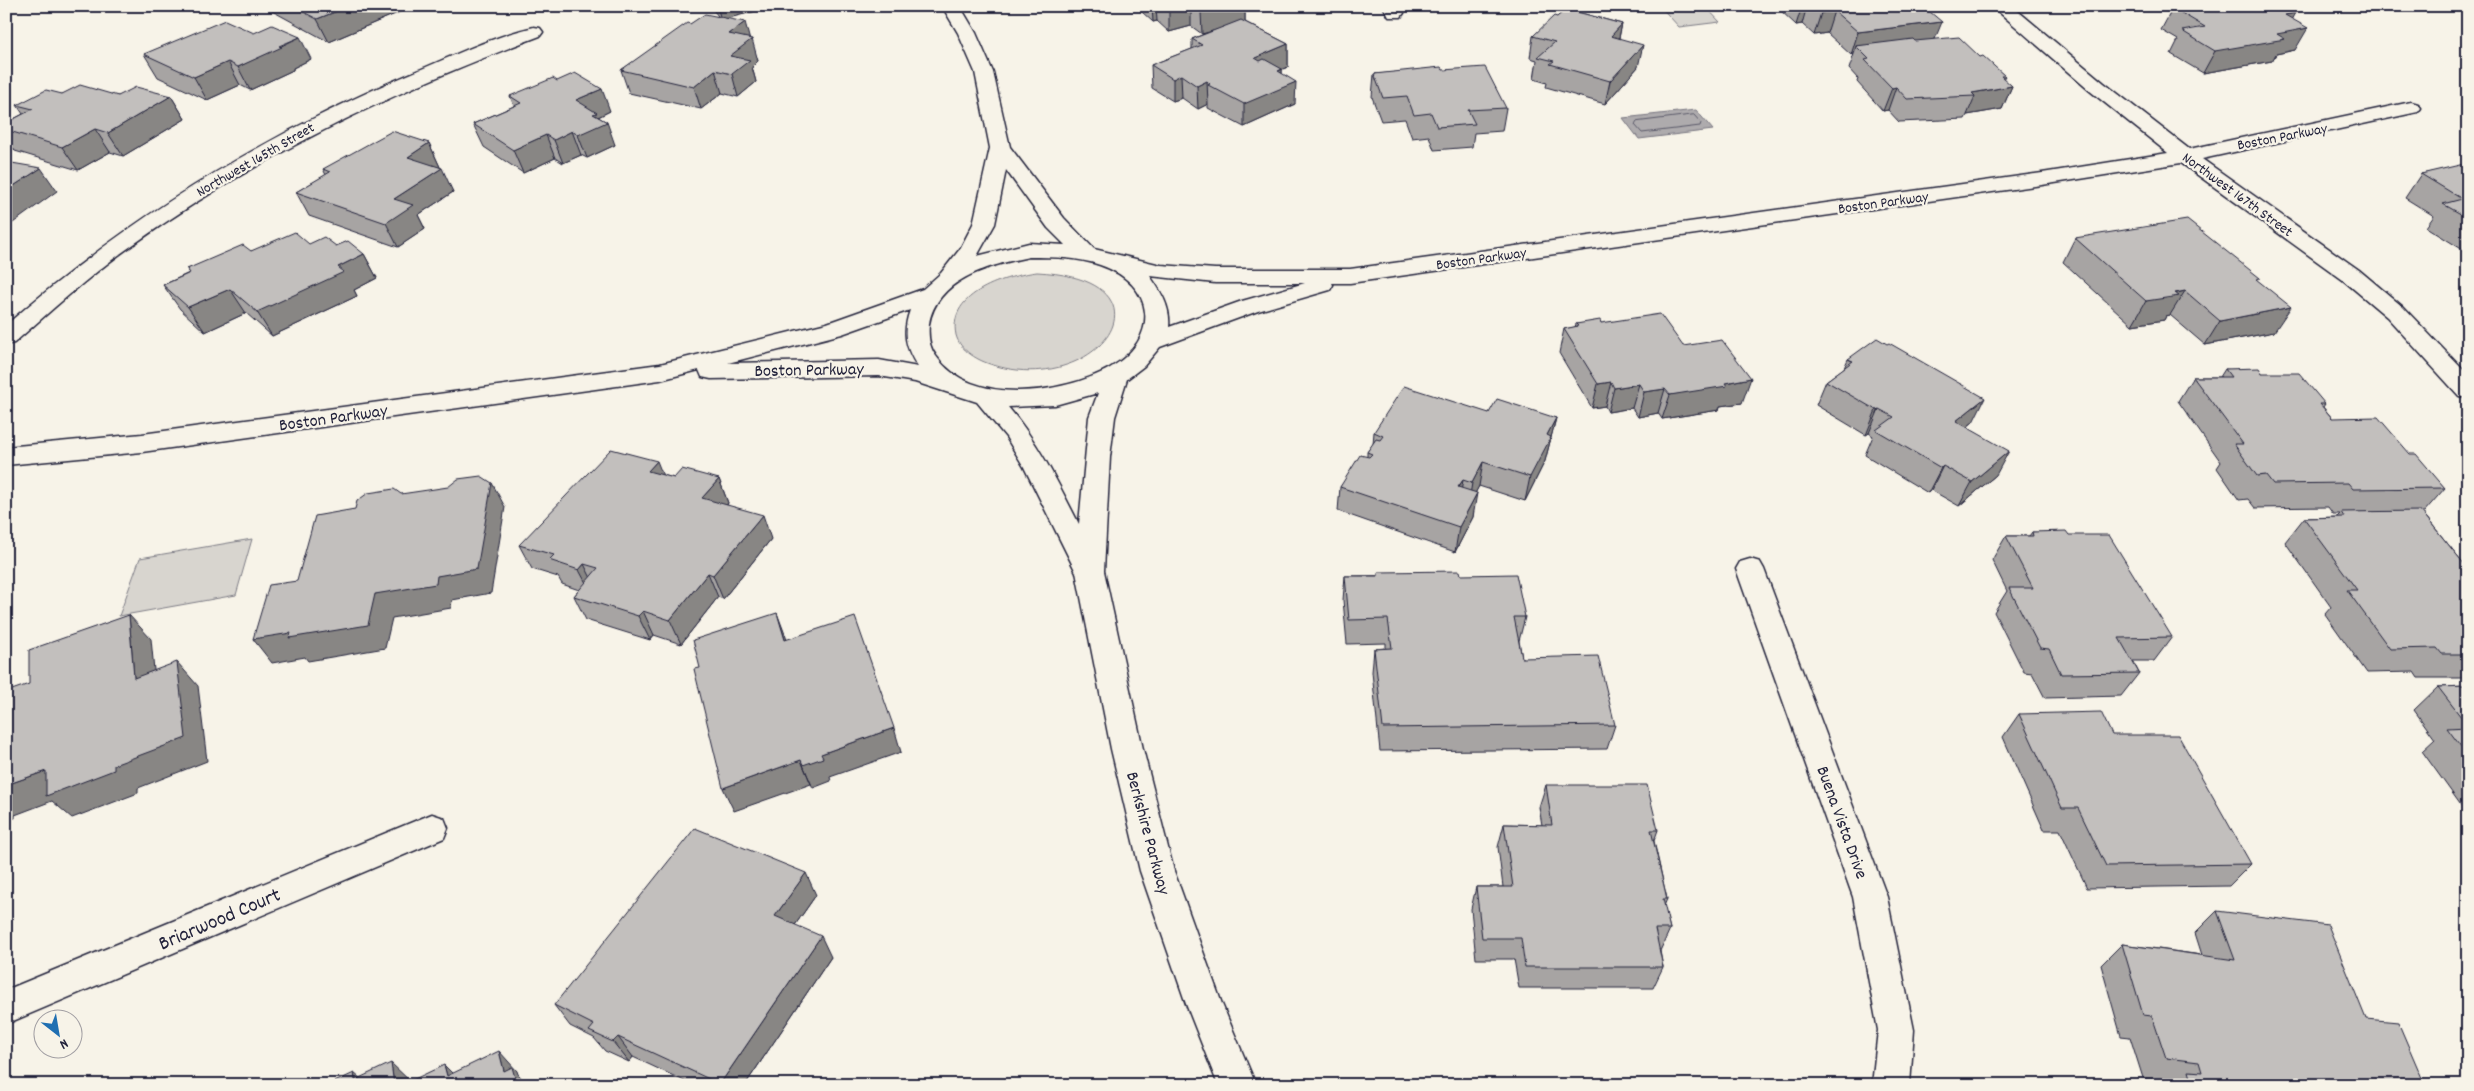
<svg xmlns="http://www.w3.org/2000/svg" width="2474" height="1091" font-family="Dekko,sans-serif">
	<style>
		.green { fill: #d8d5cf; stroke: #7d7c85 }
		.water { fill: #aeabad; stroke: #76747f }
		.lines { fill: none; stroke-linecap: round; stroke-linejoin: round }
		.shore { stroke: #5a5969; stroke-width: 1 }
		.street-casing { stroke: #22223b; stroke-width: 3 }
		.street { fill: #f7f3e8; fill-rule: evenodd }
		.wall { fill: #a7a4a3; stroke: #22223b }
		.shaded-wall { fill: #888684; stroke: #22223b }
		.building { fill: #c2bfbd; stroke: #22223b }
		.labels { text-anchor: middle; stroke-width: 4.5; stroke-linejoin: round; paint-order: stroke }
		.far-street-label { font-size: 15px; fill: #22223b; stroke: #f7f3e8 }
		.street-label { font-size: 18px; fill: #22223b; stroke: #f7f3e8 }
		.near-street-label { font-size: 21px; fill: #22223b; stroke: #f7f3e8 }
	</style>
	<rect width="100%" height="100%" fill="#f7f3e8"/>
	<filter id="ink" filterUnits="userSpaceOnUse"><feTurbulence type="fractalNoise" baseFrequency=".02" numOctaves="2"/><feDisplacementMap in="SourceGraphic" scale="10" xChannelSelector="R" yChannelSelector="G"/><feConvolveMatrix kernelMatrix="1 2 1 2 8 2 1 2 1" color-interpolation-filters="sRGB"/></filter>
	<g filter="url(#ink)">
		<path class="green" d="M 1660,6 L 1705,6 L 1720,22 L 1679,27 Z
			M 1037,272 C 1181,279 1100,398 993,365 C 979,361 960,351 956,335 C 947,292 1007,276 1037,272 Z
			M 252,539 L 236,595 L 119,616 L 140,558 Z"/>
		<path class="water" d="M 1696,110 L 1713,130 L 1639,139 L 1623,118 Z"/>
		<g class="lines">
			<path class="shore" d="M 1694,115 L 1701,123 L 1700,126 L 1642,133 L 1635,125 L 1637,122 Z"/>
			<g class="street-casing">
				<path id="street" d="M 942,6 L 960,6 L 976,33 L 993,72 L 1010,147 L 1064,218 L 1094,249 L 1161,265 L 1215,269 L 1350,269 L 2042,173 L 2168,153 L 2090,91 L 1992,6 L 2012,6 L 2104,83 L 2189,149 L 2411,102 L 2418,104 L 2421,108 L 2418,112 L 2202,159 L 2359,270 L 2403,307 L 2468,375 L 2468,398 L 2459,396 L 2387,317 L 2343,280 L 2181,163 L 2042,185 L 1350,283 L 1332,283 L 1333,285 L 1330,290 L 1258,311 L 1160,347 L 1144,366 L 1127,379 L 1115,417 L 1110,457 L 1104,571 L 1143,749 L 1174,871 L 1222,1004 L 1256,1085 L 1218,1085 L 1186,1004 L 1140,871 L 1111,749 L 1076,572 L 1024,467 L 1006,437 L 977,402 L 915,382 L 879,376 L 711,379 L 702,377 L 699,370 L 660,380 L 142,452 L 6,465 L 6,447 L 142,434 L 660,364 L 827,323 L 923,289 L 941,273 L 960,249 L 973,224 L 990,148 L 975,72 L 958,33 ZM 1006,170 L 1048,228 L 1065,245 L 1029,243 L 977,256 L 995,224 ZM 1029,257 C 1053,257 1077,257 1100,265 C 1156,284 1161,338 1110,368 C 1064,394 971,407 936,356 C 929,347 928,335 929,324 C 937,278 991,265 1029,257 ZM 1150,276 L 1215,283 L 1305,283 L 1242,301 L 1169,327 C 1171,307 1161,292 1150,276 ZM 910,310 C 902,332 905,348 918,367 L 879,360 L 728,363 L 842,334 ZM 1098,393 L 1089,417 L 1079,524 C 1058,483 1038,442 1008,407 L 1055,405 Z
					M 1383,6 L 1401,6 L 1404,13 L 1401,17 L 1389,17 Z
					M 534,27 L 540,28 L 543,32 L 540,36 C 396,90 259,155 134,244 C 91,274 53,309 14,343 L 6,345 L 6,325 C 131,217 265,134 417,71 C 455,55 494,36 534,27 Z
					M 1750,559 L 1760,562 L 1764,569 L 1887,897 L 1914,1030 L 1910,1085 L 1872,1085 L 1878,1030 L 1853,897 L 1736,569 L 1740,562 Z
					M 432,814 L 444,818 L 448,828 L 444,838 L 6,1024 L 6,990 Z"/>
			</g>
			<use href="#street" class="street"/>
		</g>
		<path class="wall" d="M 263,6 L 414,6 L 329,42 Z
			M 710,6 L 776,6 L 727,18 L 749,38 L 758,61 L 752,67 L 756,82 L 738,97 L 722,93 L 701,109 L 629,93 L 621,70 L 690,24 L 718,16 Z
			M 1139,6 L 1245,6 L 1245,22 L 1288,44 L 1288,67 L 1282,69 L 1282,74 L 1295,104 L 1244,127 L 1208,108 L 1208,104 L 1198,109 L 1182,98 L 1173,101 L 1152,88 L 1151,65 L 1192,49 L 1192,39 L 1209,32 L 1202,34 L 1191,26 L 1169,32 L 1157,21 L 1153,22 L 1142,12 L 1141,8 Z
			M 1550,6 L 1598,6 L 1570,10 L 1622,24 L 1619,38 L 1638,67 L 1605,104 L 1546,87 L 1547,83 L 1534,79 L 1537,60 L 1530,58 L 1533,36 L 1557,17 L 1563,11 L 1555,12 Z
			M 1780,6 L 1919,6 L 1935,39 L 1980,57 L 2005,76 L 2003,79 L 2012,86 L 2002,109 L 1967,115 L 1965,119 L 1899,122 L 1888,110 L 1883,111 L 1857,82 L 1858,79 L 1849,69 L 1854,54 L 1851,55 L 1827,33 L 1814,35 L 1802,24 L 1796,25 L 1779,9 Z
			M 2173,8 L 2292,19 L 2295,50 L 2276,54 L 2272,61 L 2203,73 L 2171,54 L 2178,40 L 2161,30 Z
			M 144,54 L 311,59 L 293,68 L 293,70 L 250,90 L 240,85 L 207,100 L 158,77 Z
			M 1443,70 L 1506,108 L 1502,131 L 1474,133 L 1472,147 L 1434,150 L 1429,136 L 1412,138 L 1405,119 L 1381,121 L 1372,97 L 1374,74 Z
			M 62,94 L 118,96 L 171,96 L 185,119 L 123,156 L 110,152 L 78,170 L 15,151 L 6,139 L 6,123 L 23,114 L 17,105 Z
			M 510,96 L 610,111 L 598,117 L 615,145 L 587,158 L 581,155 L 563,163 L 555,158 L 523,173 L 484,147 L 473,124 L 514,106 Z
			M 429,143 L 440,167 L 439,167 L 453,192 L 418,215 L 425,229 L 398,247 L 309,216 L 296,192 L 326,175 L 323,169 Z
			M 2468,166 L 2468,253 L 2426,227 L 2434,216 L 2405,198 L 2421,174 Z
			M 2075,238 L 2258,281 L 2274,332 L 2205,345 L 2170,315 L 2166,316 L 2164,320 L 2132,325 L 2063,262 Z
			M 336,246 L 364,254 L 377,278 L 354,290 L 357,296 L 272,336 L 246,313 L 205,332 L 180,309 L 163,285 L 189,273 L 187,269 L 251,251 Z
			M 1601,323 L 1683,346 L 1742,403 L 1720,406 L 1719,410 L 1662,419 L 1658,413 L 1638,417 L 1632,408 L 1608,412 L 1605,406 L 1592,408 L 1559,353 L 1564,329 L 1575,327 L 1576,324 Z
			M 1848,359 L 1973,422 L 1967,427 L 1996,475 L 1959,506 L 1931,490 L 1928,493 L 1865,455 L 1873,436 L 1869,433 L 1866,435 L 1816,405 L 1826,381 L 1844,368 Z
			M 2225,369 L 2262,373 L 2325,404 L 2323,407 L 2332,418 L 2410,454 L 2445,488 L 2424,512 L 2422,512 L 2465,565 L 2468,565 L 2468,678 L 2418,678 L 2414,672 L 2367,673 L 2325,614 L 2331,607 L 2285,542 L 2304,518 L 2337,517 L 2340,514 L 2333,514 L 2328,507 L 2255,508 L 2248,499 L 2239,500 L 2217,468 L 2221,462 L 2178,401 L 2193,377 L 2220,377 Z
			M 1489,413 L 1556,418 L 1545,461 L 1525,501 L 1479,486 L 1475,493 L 1473,517 L 1455,552 L 1338,511 L 1340,487 L 1367,456 L 1367,452 L 1373,444 L 1374,432 Z
			M 662,475 L 674,478 L 719,479 L 728,503 L 727,505 L 771,539 L 723,599 L 718,597 L 681,644 L 654,635 L 650,640 L 586,620 L 574,596 L 579,590 L 562,584 L 558,577 L 532,569 L 519,545 Z
			M 2032,532 L 2069,535 L 2172,637 L 2154,661 L 2133,661 L 2139,673 L 2121,696 L 2045,698 L 2032,673 L 2024,672 L 1994,612 L 2007,591 L 1992,560 L 2006,536 L 2029,536 Z
			M 1461,575 L 1525,617 L 1519,641 L 1522,658 L 1615,725 L 1607,749 L 1380,751 L 1372,672 L 1374,649 L 1386,648 L 1386,643 L 1347,644 L 1343,600 L 1345,576 Z
			M 2468,686 L 2468,815 L 2422,751 L 2435,739 L 2414,710 L 2438,687 Z
			M 2019,714 L 2112,735 L 2251,864 L 2229,886 L 2087,888 L 2060,830 L 2044,830 L 2003,737 Z
			M 1546,785 L 1658,830 L 1654,841 L 1667,899 L 1664,906 L 1670,929 L 1660,951 L 1663,967 L 1653,988 L 1519,988 L 1514,959 L 1476,959 L 1471,909 L 1476,887 L 1503,887 L 1498,847 L 1504,824 L 1542,825 L 1539,807 Z
			M 816,895 L 795,925 L 831,957 L 745,1085 L 693,1085 L 633,1057 L 629,1062 L 605,1051 L 594,1038 L 570,1026 L 554,1005 Z
			M 2217,911 L 2366,1019 L 2425,1085 L 2172,1085 L 2175,1082 L 2143,1078 L 2130,1037 L 2121,1036 L 2101,965 L 2122,944 L 2202,955 L 2195,933 Z"/>
		<path class="shaded-wall" d="M 6,6 L 11,6 L 6,10 Z
			M 350,6 L 414,6 L 329,42 L 317,19 Z
			M 717,6 L 776,6 L 721,20 Z
			M 1152,6 L 1156,6 L 1157,21 L 1153,22 Z
			M 1181,6 L 1191,6 L 1191,26 L 1169,32 L 1169,10 Z
			M 1222,6 L 1245,6 L 1245,22 L 1202,34 L 1201,12 Z
			M 1556,6 L 1598,6 L 1555,12 Z
			M 1802,6 L 1807,6 L 1802,24 L 1796,25 Z
			M 1834,11 L 1827,33 L 1814,35 L 1821,13 Z
			M 2295,13 L 2284,32 L 2308,28 L 2295,50 L 2276,54 L 2272,61 L 2203,73 L 2215,51 L 2285,15 Z
			M 745,22 L 750,41 L 752,39 L 758,61 L 752,67 L 756,82 L 738,97 L 732,74 L 729,34 Z
			M 1942,22 L 1933,44 L 1856,46 L 1854,54 L 1851,55 L 1858,32 Z
			M 1622,24 L 1617,46 L 1611,36 Z
			M 300,37 L 311,59 L 293,68 L 293,70 L 250,90 L 238,67 Z
			M 1288,44 L 1288,67 L 1255,80 L 1255,58 Z
			M 1643,45 L 1638,67 L 1605,104 L 1610,81 Z
			M 228,62 L 240,85 L 207,100 L 194,77 Z
			M 1282,69 L 1282,87 L 1296,82 L 1295,104 L 1244,127 L 1244,104 L 1278,71 Z
			M 715,70 L 722,93 L 701,109 L 694,87 Z
			M 1181,75 L 1182,98 L 1173,101 L 1173,79 Z
			M 1207,81 L 1208,104 L 1198,109 L 1197,86 Z
			M 2012,86 L 2002,109 L 1967,115 L 1975,96 L 1972,93 Z
			M 1896,87 L 1888,110 L 1883,111 L 1892,88 Z
			M 602,89 L 610,111 L 598,117 L 607,122 L 615,145 L 587,158 L 578,135 L 576,100 Z
			M 171,96 L 185,119 L 123,156 L 108,133 Z
			M 95,129 L 110,152 L 78,170 L 62,147 Z
			M 572,131 L 581,155 L 563,163 L 554,140 Z
			M 546,135 L 555,158 L 523,173 L 513,150 Z
			M 429,143 L 440,167 L 419,180 L 408,157 Z
			M 41,168 L 57,191 L 6,228 L 6,191 Z
			M 442,168 L 453,192 L 418,215 L 425,229 L 398,247 L 386,223 L 394,199 Z
			M 364,254 L 377,278 L 354,290 L 357,296 L 272,336 L 257,312 L 338,267 Z
			M 230,289 L 246,313 L 205,332 L 188,307 Z
			M 2185,291 L 2170,315 L 2166,316 L 2164,320 L 2132,325 L 2146,301 Z
			M 2291,307 L 2274,332 L 2205,345 L 2220,321 Z
			M 1751,378 L 1742,403 L 1720,406 L 1719,410 L 1662,419 L 1670,395 L 1725,383 Z
			M 1611,382 L 1605,406 L 1592,408 L 1598,384 Z
			M 1639,384 L 1632,408 L 1608,412 L 1614,388 Z
			M 1665,389 L 1658,413 L 1638,417 L 1644,392 Z
			M 1985,398 L 1973,422 L 1944,445 L 1956,421 Z
			M 1879,409 L 1869,433 L 1866,435 L 1876,410 Z
			M 1556,418 L 1545,461 L 1525,501 L 1530,477 L 1547,435 Z
			M 2009,451 L 1996,475 L 1959,506 L 1972,482 Z
			M 657,461 L 667,486 L 648,471 Z
			M 1483,462 L 1479,486 L 1468,507 L 1472,483 Z
			M 1943,466 L 1931,490 L 1928,493 L 1941,468 Z
			M 719,479 L 728,503 L 711,523 L 702,498 Z
			M 1463,480 L 1459,504 L 1458,487 Z
			M 492,483 L 505,507 L 491,593 L 452,600 L 451,608 L 392,618 L 385,648 L 308,661 L 305,657 L 272,663 L 253,639 L 375,594 L 437,576 Z
			M 1477,493 L 1473,517 L 1455,552 L 1459,527 Z
			M 763,515 L 771,539 L 723,599 L 713,575 Z
			M 584,564 L 596,588 L 592,594 L 579,570 Z
			M 708,573 L 718,597 L 681,644 L 670,620 Z
			M 643,611 L 654,635 L 650,640 L 638,616 Z
			M 777,613 L 786,637 L 794,664 L 785,640 Z
			M 129,615 L 151,639 L 157,701 L 134,678 Z
			M 177,662 L 198,686 L 207,761 L 138,788 L 138,793 L 72,818 L 52,801 L 15,815 L 15,818 L 6,821 L 6,785 L 46,771 L 114,765 Z
			M 894,728 L 901,752 L 830,777 L 831,781 L 813,788 L 803,765 L 821,754 Z
			M 801,760 L 811,784 L 734,811 L 723,788 Z
			M 806,873 L 816,895 L 786,938 L 775,916 Z
			M 821,936 L 831,957 L 745,1085 L 720,1085 L 720,1084 Z
			M 618,1037 L 633,1057 L 629,1062 L 613,1042 Z
			M 499,1051 L 517,1071 L 518,1074 L 528,1085 L 517,1085 L 504,1071 Z
			M 391,1063 L 412,1083 L 412,1085 L 394,1085 Z
			M 444,1065 L 464,1085 L 447,1076 Z
			M 354,1073 L 368,1085 L 355,1080 Z"/>
		<path class="building" d="M 292,6 L 350,6 L 317,19 Z
			M 1164,6 L 1181,6 L 1169,10 Z
			M 1194,6 L 1222,6 L 1201,12 Z
			M 1813,6 L 1915,6 L 1916,7 L 1923,6 L 1942,22 L 1858,32 L 1834,11 L 1821,13 Z
			M 2182,6 L 2283,6 L 2295,13 L 2285,15 L 2308,28 L 2277,34 L 2285,39 L 2215,51 L 2182,31 L 2205,27 L 2173,8 Z
			M 1566,9 L 1622,24 L 1611,36 L 1643,45 L 1610,81 L 1550,64 L 1554,61 L 1538,57 L 1555,42 L 1533,36 L 1554,16 L 1557,17 Z
			M 705,14 L 745,22 L 729,34 L 752,39 L 730,56 L 750,60 L 732,74 L 715,70 L 694,87 L 621,70 L 687,23 L 690,24 Z
			M 225,20 L 254,33 L 272,25 L 300,37 L 279,46 L 282,47 L 238,67 L 228,62 L 194,77 L 144,54 Z
			M 1241,20 L 1288,44 L 1255,58 L 1260,61 L 1264,59 L 1282,69 L 1278,71 L 1296,82 L 1244,104 L 1208,85 L 1210,84 L 1207,81 L 1197,86 L 1181,75 L 1173,79 L 1151,65 L 1202,45 L 1192,39 Z
			M 1959,37 L 1980,57 L 1983,56 L 2005,76 L 2001,76 L 2012,86 L 1972,93 L 1975,96 L 1907,99 L 1896,87 L 1892,88 L 1865,60 L 1869,59 L 1856,46 L 1913,39 L 1915,41 Z
			M 1441,67 L 1443,70 L 1485,67 L 1506,108 L 1468,110 L 1475,124 L 1437,127 L 1431,113 L 1414,115 L 1407,96 L 1383,98 L 1374,74 Z
			M 575,73 L 602,89 L 576,100 L 597,113 L 593,114 L 607,122 L 578,135 L 572,131 L 554,140 L 546,135 L 513,150 L 473,124 L 521,103 L 510,96 L 553,78 L 557,81 Z
			M 80,85 L 118,96 L 136,87 L 171,96 L 108,133 L 95,129 L 62,147 L 6,130 L 6,123 L 33,109 L 17,105 L 46,90 L 62,94 Z
			M 392,131 L 429,143 L 408,157 L 442,168 L 394,199 L 413,205 L 386,223 L 296,192 L 330,172 L 323,169 Z
			M 6,162 L 41,168 L 6,191 Z
			M 2464,164 L 2468,166 L 2468,218 L 2443,204 L 2462,199 L 2421,174 Z
			M 2187,220 L 2260,278 L 2256,279 L 2291,307 L 2220,321 L 2185,291 L 2175,293 L 2179,296 L 2146,301 L 2075,238 Z
			M 295,232 L 309,244 L 324,237 L 336,246 L 348,241 L 364,254 L 338,267 L 344,272 L 257,312 L 230,289 L 188,307 L 163,285 L 190,273 L 187,269 L 243,245 L 251,251 Z
			M 1660,314 L 1683,346 L 1722,340 L 1751,378 L 1725,383 L 1727,386 L 1670,395 L 1665,389 L 1644,392 L 1639,384 L 1614,388 L 1611,382 L 1598,384 L 1564,329 L 1578,326 L 1576,324 L 1600,320 L 1601,323 Z
			M 1877,338 L 1887,344 L 1889,343 L 1985,398 L 1956,421 L 2009,451 L 1972,482 L 1943,466 L 1941,468 L 1876,430 L 1894,417 L 1879,409 L 1876,410 L 1826,381 L 1853,361 L 1848,359 Z
			M 2259,368 L 2262,373 L 2299,373 L 2325,404 L 2320,404 L 2332,418 L 2378,417 L 2410,454 L 2416,454 L 2445,488 L 2353,489 L 2348,483 L 2273,484 L 2266,475 L 2257,476 L 2234,444 L 2243,444 L 2193,377 L 2231,377 L 2225,369 Z
			M 1404,386 L 1489,413 L 1497,399 L 1556,418 L 1547,435 L 1551,437 L 1530,477 L 1483,462 L 1472,483 L 1463,480 L 1458,487 L 1477,493 L 1459,527 L 1340,487 L 1360,455 L 1369,457 L 1372,454 L 1367,452 L 1376,439 L 1380,440 L 1383,436 L 1374,432 Z
			M 611,449 L 657,461 L 648,471 L 674,478 L 682,469 L 719,479 L 702,498 L 763,515 L 713,575 L 708,573 L 670,620 L 643,611 L 638,616 L 574,596 L 598,568 L 584,564 L 579,570 L 549,560 L 554,555 L 519,545 Z
			M 481,476 L 492,483 L 477,569 L 437,576 L 436,584 L 375,594 L 368,625 L 289,638 L 291,633 L 253,639 L 269,585 L 297,581 L 315,516 L 355,509 L 357,501 L 368,493 L 394,489 L 401,494 L 448,487 L 458,479 Z
			M 2421,511 L 2465,565 L 2468,565 L 2468,654 L 2442,654 L 2437,648 L 2390,649 L 2347,590 L 2357,590 L 2304,518 L 2344,517 L 2341,512 Z
			M 2066,531 L 2069,535 L 2109,535 L 2172,637 L 2119,638 L 2139,673 L 2061,674 L 2049,649 L 2040,648 L 2009,588 L 2033,588 L 2006,536 L 2033,536 L 2032,532 Z
			M 1460,571 L 1461,575 L 1516,574 L 1525,617 L 1514,617 L 1522,658 L 1598,656 L 1615,725 L 1383,728 L 1374,649 L 1392,648 L 1388,619 L 1349,620 L 1345,576 L 1378,576 L 1378,572 Z
			M 777,613 L 785,640 L 855,617 L 894,728 L 821,754 L 823,758 L 803,765 L 801,760 L 723,788 L 694,669 L 700,668 L 693,640 Z
			M 129,615 L 134,678 L 177,662 L 186,738 L 114,765 L 114,770 L 46,796 L 46,771 L 6,785 L 6,692 L 29,684 L 29,650 Z
			M 2468,686 L 2468,726 L 2438,687 Z
			M 2101,712 L 2112,735 L 2178,735 L 2251,864 L 2106,866 L 2078,808 L 2062,808 L 2019,714 Z
			M 2468,727 L 2468,756 L 2447,728 Z
			M 1546,785 L 1647,785 L 1658,830 L 1651,830 L 1667,899 L 1663,899 L 1670,929 L 1655,929 L 1663,967 L 1525,967 L 1521,938 L 1482,938 L 1476,887 L 1513,887 L 1504,824 L 1552,825 Z
			M 695,828 L 806,873 L 775,916 L 821,936 L 720,1084 L 618,1037 L 613,1042 L 589,1031 L 594,1025 L 554,1005 Z
			M 2217,911 L 2328,925 L 2366,1019 L 2398,1022 L 2425,1085 L 2193,1085 L 2189,1071 L 2202,1072 L 2199,1062 L 2166,1058 L 2152,1016 L 2143,1015 L 2122,944 L 2235,960 Z
			M 499,1051 L 504,1071 L 512,1067 L 517,1085 L 402,1085 L 444,1065 L 447,1076 Z
			M 391,1063 L 394,1085 L 328,1085 L 354,1073 L 355,1080 Z"/>
	</g>
	<g class="labels">
		<g class="far-street-label">
			<text transform="translate(2282 136) rotate(-11)" y="5">Boston Parkway</text>
			<text transform="translate(255 159) rotate(-30)" y="5">Northwest 165th Street</text>
			<text transform="translate(2238 194) rotate(36)" y="5">Northwest 167th Street</text>
			<text transform="translate(1883 202) rotate(-8)" y="5">Boston Parkway</text>
			<text transform="translate(1481 258) rotate(-8)" y="5">Boston Parkway</text>
		</g>
		<g class="street-label">
			<text transform="translate(809 369) rotate(-1)" y="6">Boston Parkway</text>
			<text transform="translate(333 417) rotate(-8)" y="6">Boston Parkway</text>
			<text transform="translate(1843 822) rotate(70)" y="6">Buena Vista Drive</text>
			<text transform="translate(1149 833) rotate(75)" y="6">Berkshire Parkway</text>
		</g>
		<g class="near-street-label">
			<text transform="translate(219 918) rotate(-23)" y="7">Briarwood Court</text>
		</g>
	</g>
	<rect width="2474" height="1091" fill="none" stroke="#f7f3e8" stroke-width="25"/>
	<rect x="12" y="12" width="2449" height="1066" fill="none" stroke="#22223b" stroke-width="2" filter="url(#ink)"/>
	<g transform="translate(58 1034) rotate(149)"><circle r="24" fill="#f7f3e8" stroke="#a29fa3"/>
	<path d="M0-4L9 19L0 12L-9 19Z" fill="#1f6fb2"/>
	<text y="-8" font-size="14" font-weight="bold" text-anchor="middle" fill="#22223b">N</text>
	</g>
</svg>
